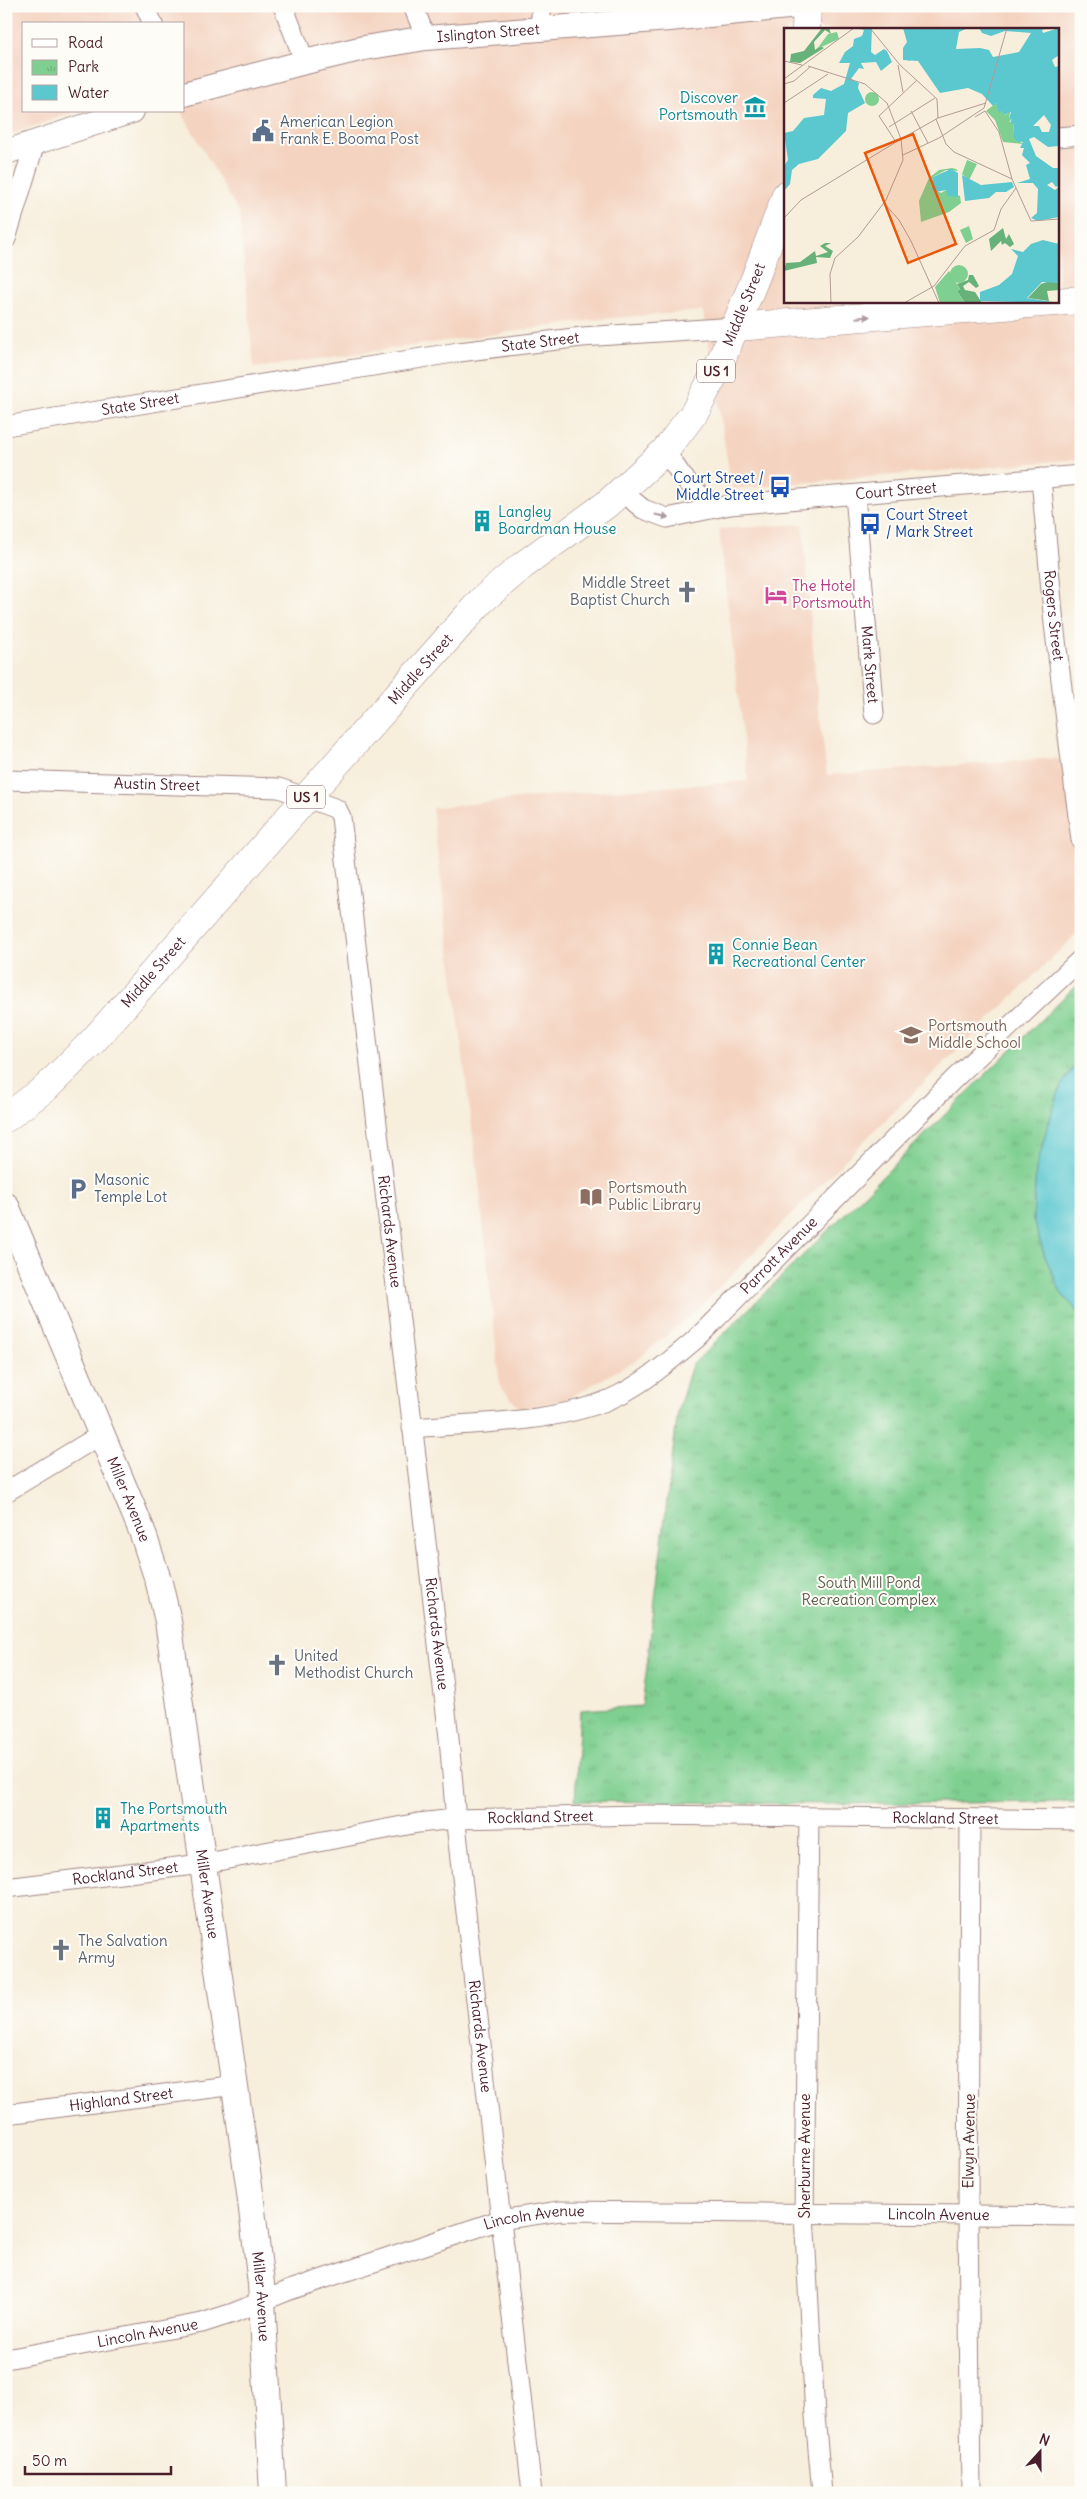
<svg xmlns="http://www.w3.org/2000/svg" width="1087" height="2499" font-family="Delius,sans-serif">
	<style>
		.built { fill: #f4d3c0; fill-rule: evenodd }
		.park { fill: url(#park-tufts); stroke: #64775e }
		.water { fill: #5bc8d0; stroke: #52747e }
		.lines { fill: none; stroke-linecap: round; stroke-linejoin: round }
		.minor-casing { stroke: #a08684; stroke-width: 21 }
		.tertiary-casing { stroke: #a08684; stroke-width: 26 }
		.secondary-casing { stroke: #a08684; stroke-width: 28 }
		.primary-casing { stroke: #a08684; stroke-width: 29 }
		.minor { stroke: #fff; stroke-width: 19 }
		.tertiary { stroke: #fff; stroke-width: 24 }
		.secondary { stroke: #fff; stroke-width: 26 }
		.primary { stroke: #fff; stroke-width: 28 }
		.oneway { fill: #ae9aa0 }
		.labels { text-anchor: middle; stroke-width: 4; stroke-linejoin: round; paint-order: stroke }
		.shield { fill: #fdfcf7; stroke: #806168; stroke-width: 1 }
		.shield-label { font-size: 14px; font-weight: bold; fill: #4a1f2b }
		.street-label { font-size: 15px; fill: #4a1f2b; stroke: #fdfcf7 }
		.culture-label { font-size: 15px; fill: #0d838f; stroke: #fdfcf7; text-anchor: start }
		.service-label { font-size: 15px; fill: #4e5e75; stroke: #fdfcf7; text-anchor: start }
		.transit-label { font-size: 15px; fill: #164399; stroke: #fdfcf7; text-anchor: end }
		.worship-label { font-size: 15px; fill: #5b616d; stroke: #fdfcf7; text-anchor: start }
		.hotel-label { font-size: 15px; fill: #b23c85; stroke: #fdfcf7; text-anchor: start }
		.education-label { font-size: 15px; fill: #785e54; stroke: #fdfcf7; text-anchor: start }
		.park-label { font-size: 15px; fill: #5c5d4e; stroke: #fdfcf7 }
		.inset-river { fill: none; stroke: #5bc8d0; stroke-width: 2.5 }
		.inset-road { fill: none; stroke: #b29b95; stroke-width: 1 }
		.view { fill: #e8590c; fill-opacity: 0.15; stroke: #e8590c; stroke-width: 2.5 }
		.inset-edge { fill: none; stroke: #4a1f2b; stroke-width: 2.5 }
	</style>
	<defs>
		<pattern id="park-tufts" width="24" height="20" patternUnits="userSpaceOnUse" patternTransform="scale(1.25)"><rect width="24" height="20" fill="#7ecf90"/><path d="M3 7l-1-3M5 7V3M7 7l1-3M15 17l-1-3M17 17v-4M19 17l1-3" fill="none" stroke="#6eb17c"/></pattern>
	</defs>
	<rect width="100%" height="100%" fill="#fdfcf7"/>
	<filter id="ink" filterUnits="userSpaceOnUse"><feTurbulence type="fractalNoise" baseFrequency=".02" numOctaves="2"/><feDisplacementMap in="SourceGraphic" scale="10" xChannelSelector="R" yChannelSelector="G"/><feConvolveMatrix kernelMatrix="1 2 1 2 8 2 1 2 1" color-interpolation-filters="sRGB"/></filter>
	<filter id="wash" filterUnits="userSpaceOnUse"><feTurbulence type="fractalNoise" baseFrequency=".0096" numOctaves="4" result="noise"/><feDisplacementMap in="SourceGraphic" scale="20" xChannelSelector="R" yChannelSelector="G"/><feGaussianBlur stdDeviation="1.12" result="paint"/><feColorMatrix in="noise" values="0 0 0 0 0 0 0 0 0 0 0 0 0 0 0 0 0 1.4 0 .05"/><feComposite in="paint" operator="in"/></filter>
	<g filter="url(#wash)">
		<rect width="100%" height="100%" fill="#f7eedc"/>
		<path class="built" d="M 6,6 L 1081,6 L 1081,459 L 732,489 L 703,311 L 602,319 L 254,368 L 239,213 L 181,111 L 184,111 L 184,24 L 24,24 L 24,111 L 76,111 L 6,136 ZM 786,29 L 1058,29 L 1058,301 L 786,301 Z
			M 803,524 L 816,684 L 827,775 L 1055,758 L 1066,763 L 1081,904 L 1081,930 L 864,1141 L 696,1311 L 638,1359 L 567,1399 L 520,1409 L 500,1386 L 480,1192 L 432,808 L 565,794 L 748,781 L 719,529 Z"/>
		<path class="park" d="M 1081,983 L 1081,1056 L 1061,1086 L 1048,1124 L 1036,1170 L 1033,1219 L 1044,1254 L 1061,1293 L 1081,1315 L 1081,1802 L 830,1804 L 575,1801 L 580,1710 L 642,1706 L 678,1410 L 692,1365 L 1069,992 Z"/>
		<path class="water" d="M 1081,1056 L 1081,1315 L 1061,1293 L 1044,1254 L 1033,1219 L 1036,1170 L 1048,1124 L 1061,1086 Z"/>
	</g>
	<g filter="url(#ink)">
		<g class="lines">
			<g class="minor-casing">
				<g id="minor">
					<path d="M 145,6 L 153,24"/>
					<path d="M 283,6 L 305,62"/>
					<path d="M 413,6 L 426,38"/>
					<path d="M 541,28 L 541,6"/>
					<path d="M 1058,137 L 1081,135"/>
					<path d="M 6,239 L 35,143"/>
					<path id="s1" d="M 6,426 L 459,352 L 582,337 L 736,327"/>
					<path d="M 665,451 L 682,476 L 712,508"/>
					<path id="s2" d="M 1041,478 L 1054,624 L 1081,840"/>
					<path id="s3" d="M 621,491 L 643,509 L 667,518 L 730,505 L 1081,475"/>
					<path id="s4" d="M 855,495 L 874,714"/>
					<path id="s5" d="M 6,780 L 279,788 L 337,809 L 341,817 L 449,1738 L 457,1833 L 532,2493"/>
					<path id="s6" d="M 412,1428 C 474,1423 565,1423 619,1395 C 647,1381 672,1359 696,1339 L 954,1079 L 1081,959"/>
					<path d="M 6,1492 L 102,1434"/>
					<path d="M 809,1818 L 804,2214 L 815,2416 L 822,2493"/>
					<path d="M 970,1819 L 968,2216 L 971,2493"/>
					<path id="s7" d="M 6,1888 L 202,1864 L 418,1823 L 455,1819 L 643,1815 L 1081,1820"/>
					<path id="s8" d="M 6,2114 L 236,2085"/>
					<path id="s9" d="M 6,2359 L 202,2323 L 233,2313 L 290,2290 L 500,2220 L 560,2211 L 1081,2216"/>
				</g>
			</g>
			<g class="tertiary-casing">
				<g id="tertiary">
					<path id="s10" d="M 184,94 L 305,62 L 364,48 L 426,38 L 669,19 L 798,6"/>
					<path d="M 6,152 L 132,111"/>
				</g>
			</g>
			<g class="secondary-casing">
				<g id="secondary">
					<path id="s11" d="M 6,1206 L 142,1531 L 159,1583 L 168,1621 L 249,2185 L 261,2284 L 273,2493"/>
				</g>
			</g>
			<g class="primary-casing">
				<g id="primary">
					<path d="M 806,29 L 807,6"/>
					<path d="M 736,327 L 1081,300"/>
					<path id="s12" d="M 6,1118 L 47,1087 L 94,1040 L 306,798 L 481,601 L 522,566 L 607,504 L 665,451 L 694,413 L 718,368 L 756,276 L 786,195"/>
				</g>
			</g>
			<use href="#minor" class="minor"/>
			<use href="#tertiary" class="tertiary"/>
			<use href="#secondary" class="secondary"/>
			<use href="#primary" class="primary"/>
		</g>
		<defs><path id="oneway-solid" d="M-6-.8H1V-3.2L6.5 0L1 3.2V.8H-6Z" transform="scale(1.25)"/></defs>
		<g class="oneway">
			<use href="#oneway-solid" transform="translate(863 317) rotate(-5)"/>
			<use href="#oneway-solid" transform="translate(662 516) rotate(12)"/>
		</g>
	</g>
	<defs>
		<g id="museum-bare" transform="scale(1.725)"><path d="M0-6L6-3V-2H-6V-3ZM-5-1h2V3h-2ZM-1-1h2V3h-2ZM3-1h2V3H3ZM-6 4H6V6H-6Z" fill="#0f9aa8" stroke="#fdfcf7" stroke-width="2.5" paint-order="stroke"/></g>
		<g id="civic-bare" transform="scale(1.725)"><path d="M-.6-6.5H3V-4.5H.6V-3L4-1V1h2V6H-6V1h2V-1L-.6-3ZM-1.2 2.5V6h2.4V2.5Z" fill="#5c6f8a" stroke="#fdfcf7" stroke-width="2.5" paint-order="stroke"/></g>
		<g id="bus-bare" transform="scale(1.725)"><path d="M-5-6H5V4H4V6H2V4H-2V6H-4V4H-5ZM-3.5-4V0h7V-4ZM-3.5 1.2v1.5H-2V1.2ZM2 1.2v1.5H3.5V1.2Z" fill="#1a4fb4" stroke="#fdfcf7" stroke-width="2.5" paint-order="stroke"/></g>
		<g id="building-bare" transform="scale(1.725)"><path d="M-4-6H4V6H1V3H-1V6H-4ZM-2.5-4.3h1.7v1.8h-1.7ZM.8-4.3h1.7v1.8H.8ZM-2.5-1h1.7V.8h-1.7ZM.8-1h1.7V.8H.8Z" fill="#0f9aa8" stroke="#fdfcf7" stroke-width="2.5" paint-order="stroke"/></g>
		<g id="church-bare" transform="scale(1.725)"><path d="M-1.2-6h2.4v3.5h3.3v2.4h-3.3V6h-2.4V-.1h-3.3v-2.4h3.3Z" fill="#6b7280" stroke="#fdfcf7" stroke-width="2.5" paint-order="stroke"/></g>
		<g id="hotel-bare" transform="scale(1.725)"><path d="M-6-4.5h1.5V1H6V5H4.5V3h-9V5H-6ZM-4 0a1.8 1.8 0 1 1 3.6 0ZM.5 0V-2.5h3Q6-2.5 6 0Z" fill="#d1479c" stroke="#fdfcf7" stroke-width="2.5" paint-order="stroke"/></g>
		<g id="school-bare" transform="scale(1.725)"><path d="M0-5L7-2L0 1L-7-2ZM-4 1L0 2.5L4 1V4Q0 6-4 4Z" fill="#8d6e63" stroke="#fdfcf7" stroke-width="2.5" paint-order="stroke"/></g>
		<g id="parking-bare" transform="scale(1.725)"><path d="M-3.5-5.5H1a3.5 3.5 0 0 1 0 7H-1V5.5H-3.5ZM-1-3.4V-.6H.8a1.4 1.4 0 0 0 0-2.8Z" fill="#5c6f8a" stroke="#fdfcf7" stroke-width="2.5" paint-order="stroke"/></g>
		<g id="library-bare" transform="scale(1.725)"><path d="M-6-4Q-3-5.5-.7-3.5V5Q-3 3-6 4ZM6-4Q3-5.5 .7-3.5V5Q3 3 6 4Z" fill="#8d6e63" stroke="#fdfcf7" stroke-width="2.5" paint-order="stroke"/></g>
	</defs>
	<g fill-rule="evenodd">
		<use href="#museum-bare" x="755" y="107"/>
		<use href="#civic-bare" x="263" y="131"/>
		<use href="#bus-bare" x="780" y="487"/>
		<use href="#building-bare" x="482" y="521"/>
		<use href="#bus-bare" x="870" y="524"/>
		<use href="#church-bare" x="687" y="592"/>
		<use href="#hotel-bare" x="776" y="595"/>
		<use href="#building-bare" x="716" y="954"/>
		<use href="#school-bare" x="911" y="1035"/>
		<use href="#parking-bare" x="78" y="1189"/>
		<use href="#library-bare" x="591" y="1197"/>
		<use href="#church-bare" x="277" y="1665"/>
		<use href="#building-bare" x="103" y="1818"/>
		<use href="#church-bare" x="61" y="1950"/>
	</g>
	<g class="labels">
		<g class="shield">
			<rect x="697" y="359.5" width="38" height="23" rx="4"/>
			<rect x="287" y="785.5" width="38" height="23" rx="4"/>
		</g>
		<g class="shield-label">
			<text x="716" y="376">US 1</text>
			<text x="306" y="802">US 1</text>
		</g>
		<g class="street-label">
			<text dy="5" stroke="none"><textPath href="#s10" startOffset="311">Islington Street</textPath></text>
			<text dy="5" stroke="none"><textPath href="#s12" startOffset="1108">Middle Street</textPath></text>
			<text dy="5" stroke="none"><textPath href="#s1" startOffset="541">State Street</textPath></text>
			<text dy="5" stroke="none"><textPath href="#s1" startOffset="136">State Street</textPath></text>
			<text dy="5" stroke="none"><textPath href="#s3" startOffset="285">Court Street</textPath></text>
			<text dy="5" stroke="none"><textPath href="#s2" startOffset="138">Rogers Street</textPath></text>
			<text dy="5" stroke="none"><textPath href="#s4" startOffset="170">Mark Street</textPath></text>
			<text dy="5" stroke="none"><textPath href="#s12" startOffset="612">Middle Street</textPath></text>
			<text dy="5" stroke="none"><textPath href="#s5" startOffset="151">Austin Street</textPath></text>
			<text dy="5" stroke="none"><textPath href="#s12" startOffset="208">Middle Street</textPath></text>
			<text dy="5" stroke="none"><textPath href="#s5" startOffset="761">Richards Avenue</textPath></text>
			<text dy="5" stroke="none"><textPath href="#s6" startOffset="424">Parrott Avenue</textPath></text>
			<text dy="5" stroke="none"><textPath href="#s11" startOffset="318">Miller Avenue</textPath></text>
			<text dy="5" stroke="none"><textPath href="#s5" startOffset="1166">Richards Avenue</textPath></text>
			<text dy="5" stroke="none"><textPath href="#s7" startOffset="540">Rockland Street</textPath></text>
			<text dy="5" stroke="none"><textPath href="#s7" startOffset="945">Rockland Street</textPath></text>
			<text dy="5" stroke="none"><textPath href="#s7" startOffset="120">Rockland Street</textPath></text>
			<text dy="5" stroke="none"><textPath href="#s11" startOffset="722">Miller Avenue</textPath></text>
			<text dy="5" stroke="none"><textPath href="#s5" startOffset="1571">Richards Avenue</textPath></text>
			<text dy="5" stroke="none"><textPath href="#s8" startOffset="116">Highland Street</textPath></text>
			<text transform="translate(969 2141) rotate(-89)" y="5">Elwyn Avenue</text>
			<text transform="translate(805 2156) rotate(-90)" y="5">Sherburne Avenue</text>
			<text dy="5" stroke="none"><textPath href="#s9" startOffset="954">Lincoln Avenue</textPath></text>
			<text dy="5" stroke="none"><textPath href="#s9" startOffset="549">Lincoln Avenue</textPath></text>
			<text dy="5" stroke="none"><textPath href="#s11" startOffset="1128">Miller Avenue</textPath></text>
			<text dy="5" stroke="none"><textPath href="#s9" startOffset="144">Lincoln Avenue</textPath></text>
		</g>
		<g class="culture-label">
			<text x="738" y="103" text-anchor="end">Discover<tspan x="738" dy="17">Portsmouth</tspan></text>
			<text x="498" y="517">Langley<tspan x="498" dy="17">Boardman House</tspan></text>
			<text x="732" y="950">Connie Bean<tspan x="732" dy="17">Recreational Center</tspan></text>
			<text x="120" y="1814">The Portsmouth<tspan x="120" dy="17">Apartments</tspan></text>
		</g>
		<g class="service-label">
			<text x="280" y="127">American Legion<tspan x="280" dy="17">Frank E. Booma Post</tspan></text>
			<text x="94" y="1185">Masonic<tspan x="94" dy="17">Temple Lot</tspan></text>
		</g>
		<g class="transit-label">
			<text x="764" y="483">Court Street /<tspan x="764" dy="17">Middle Street</tspan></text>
			<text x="886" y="520" text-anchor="start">Court Street<tspan x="886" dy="17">/ Mark Street</tspan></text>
		</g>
		<g class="worship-label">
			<text x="670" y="588" text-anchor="end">Middle Street<tspan x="670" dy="17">Baptist Church</tspan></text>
			<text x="294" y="1661">United<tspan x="294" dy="17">Methodist Church</tspan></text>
			<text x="78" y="1946">The Salvation<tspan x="78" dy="17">Army</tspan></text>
		</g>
		<g class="hotel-label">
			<text x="792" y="591">The Hotel<tspan x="792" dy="17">Portsmouth</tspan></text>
		</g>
		<g class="education-label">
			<text x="928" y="1031">Portsmouth<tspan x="928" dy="17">Middle School</tspan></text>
			<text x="608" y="1193">Portsmouth<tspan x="608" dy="17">Public Library</tspan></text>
		</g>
		<g class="park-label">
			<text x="869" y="1588">South Mill Pond<tspan x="869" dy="17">Recreation Complex</tspan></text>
		</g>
	</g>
	<g transform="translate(784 28)">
		<rect width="275" height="275" fill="#f7eedc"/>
		<path d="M 38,0 L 45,0 L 47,6 L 41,2 L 30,14 L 31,22 L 36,18 L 40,20 L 16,35 L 6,34 L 7,26 L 20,23 ZM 219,200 L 222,211 L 225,206 L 230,216 L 226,219 L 221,215 L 218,217 L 217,213 L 207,223 L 205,211 ZM 41,215 L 47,215 L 41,218 L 49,223 L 46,230 L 32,229 L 33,235 L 0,243 L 2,235 L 16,234 L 31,223 L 32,228 L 44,224 L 36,218 ZM 185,247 L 189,247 L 195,258 L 192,260 L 185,254 L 179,258 L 181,262 L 191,264 L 198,275 L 181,275 L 173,263 L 176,261 L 173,256 L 184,252 ZM 266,253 L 275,255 L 275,262 L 263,263 L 265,273 L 244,270 L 257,256 Z" fill="#66b27a"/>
		<path d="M81 71a7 7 0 1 1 14 0a7 7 0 1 1-14 0ZM 165,243 L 176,261 L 173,263 L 181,275 L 156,275 L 151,259 Z" fill="#7ecf90"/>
		<path d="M 53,4 L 55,11 L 33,21 L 44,6 ZM 212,75 L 221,87 L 226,84 L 225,91 L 228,91 L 225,94 L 230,95 L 229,107 L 239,116 L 219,114 L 211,92 L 202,83 ZM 183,132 L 193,136 L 185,152 L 178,146 ZM 168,140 L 172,141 L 174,143 L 162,142 L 149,149 L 147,159 L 157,165 L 162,162 L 176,168 L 177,175 L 165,184 L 137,194 L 135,173 L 145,150 L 155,142 ZM 185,198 L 189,211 L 182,215 L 176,202 ZM166 246a9 9 0 1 1 18 0a9 9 0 1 1-18 0Z" fill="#7ecf90"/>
		<path d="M 72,0 L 88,0 L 87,24 L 91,27 L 100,21 L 103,23 L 108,34 L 97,43 L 92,34 L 77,35 L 80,41 L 75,40 L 67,51 L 75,55 L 74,60 L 81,75 L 64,85 L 62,103 L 34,131 L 15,136 L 8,142 L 6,156 L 0,163 L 0,138 L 4,132 L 0,105 L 9,103 L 20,90 L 40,87 L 42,71 L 29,70 L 29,67 L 37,60 L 47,63 L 60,56 L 66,35 L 55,35 L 61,24 L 69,18 L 70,11 L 78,8 L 80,2 ZM 119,0 L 184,0 L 175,4 L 172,21 L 196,20 L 205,22 L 209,29 L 235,24 L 247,5 L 221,3 L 207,8 L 198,5 L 195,0 L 265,0 L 258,2 L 259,5 L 275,0 L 275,27 L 268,32 L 271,39 L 275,38 L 275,118 L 264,119 L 250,109 L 245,111 L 252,128 L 269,140 L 275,140 L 275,157 L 272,159 L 268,154 L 263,157 L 271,162 L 275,159 L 275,189 L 254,193 L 247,190 L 253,185 L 254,161 L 249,155 L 233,155 L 246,151 L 242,137 L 246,135 L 238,127 L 240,120 L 236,120 L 239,114 L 232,113 L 229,107 L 230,95 L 226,95 L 228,91 L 225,91 L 227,84 L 220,87 L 218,83 L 215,85 L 212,75 L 209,78 L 198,66 L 184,60 L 156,65 L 134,33 L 119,32 L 119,20 L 123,14 ZM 260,87 L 267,97 L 265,104 L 258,104 L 255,98 L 249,98 ZM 167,141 L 174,145 L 174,169 L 164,168 L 162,162 L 152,164 L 147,160 L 149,149 ZM 178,147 L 197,157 L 228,154 L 230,159 L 222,164 L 212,164 L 205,170 L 181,173 ZM 259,212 L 275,216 L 275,255 L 258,254 L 243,270 L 275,275 L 196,273 L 196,264 L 215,257 L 228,246 L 234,228 L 227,221 L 239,224 L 247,216 Z" fill="#5bc8d0" fill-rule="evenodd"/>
		<path class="inset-river" d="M 124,32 L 136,25 L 143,26 L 164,47 L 206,55M 210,56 L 275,69"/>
		<path class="inset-road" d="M 86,0 L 116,37 L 153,71 L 154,90M 0,33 L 18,37M 114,37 L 119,64M 0,51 L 70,0M 0,56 L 10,53 L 26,39M 0,75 L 44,46M 127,83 L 144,115M 191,89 L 201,83 L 215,104 L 228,151M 152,91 L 162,116 L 170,124 L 228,151 L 247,193 L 275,191M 105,99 L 151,70M 112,114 L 95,88 L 133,52M 119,127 L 155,110 L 200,80 L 223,0M 100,175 L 115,192 L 127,213 L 155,275M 0,190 L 17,172 L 117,111 L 103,75 L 81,56 L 24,38M 47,275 L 46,246 L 51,230 L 74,209 L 102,172 L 119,132 L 117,111 L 154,90 L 202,75M 120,275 L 150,258 L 181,218 L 210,202 L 217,181 L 232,160"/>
		<path class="view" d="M 129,106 L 172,216 L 124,235 L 81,125 Z"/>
		<rect width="275" height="275" class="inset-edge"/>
	</g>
	<rect width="1087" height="2499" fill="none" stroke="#fdfcf7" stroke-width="25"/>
	<rect x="22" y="22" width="162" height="90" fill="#fdfcf7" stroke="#b5a4a5"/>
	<rect x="32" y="39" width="25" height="8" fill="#ffffff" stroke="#b5a4a5"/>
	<text x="68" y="48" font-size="15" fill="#4a1f2b">Road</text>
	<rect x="32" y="60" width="25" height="15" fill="url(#park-tufts)" stroke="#b5a4a5"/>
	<text x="68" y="72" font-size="15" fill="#4a1f2b">Park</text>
	<rect x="32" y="85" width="25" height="15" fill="#5bc8d0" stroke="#b5a4a5"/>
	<text x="68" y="98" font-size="15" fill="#4a1f2b">Water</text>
	<g transform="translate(1040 2452) rotate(21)" stroke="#fdfcf7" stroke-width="4" paint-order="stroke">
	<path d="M0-4L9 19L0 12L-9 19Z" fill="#4a1f2b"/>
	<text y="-8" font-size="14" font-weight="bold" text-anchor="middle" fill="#4a1f2b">N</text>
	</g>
	<path d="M25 2466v8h146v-8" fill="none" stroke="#4a1f2b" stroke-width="2.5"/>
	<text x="32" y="2466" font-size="15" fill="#4a1f2b" stroke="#fdfcf7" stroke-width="4" paint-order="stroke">50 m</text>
</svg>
